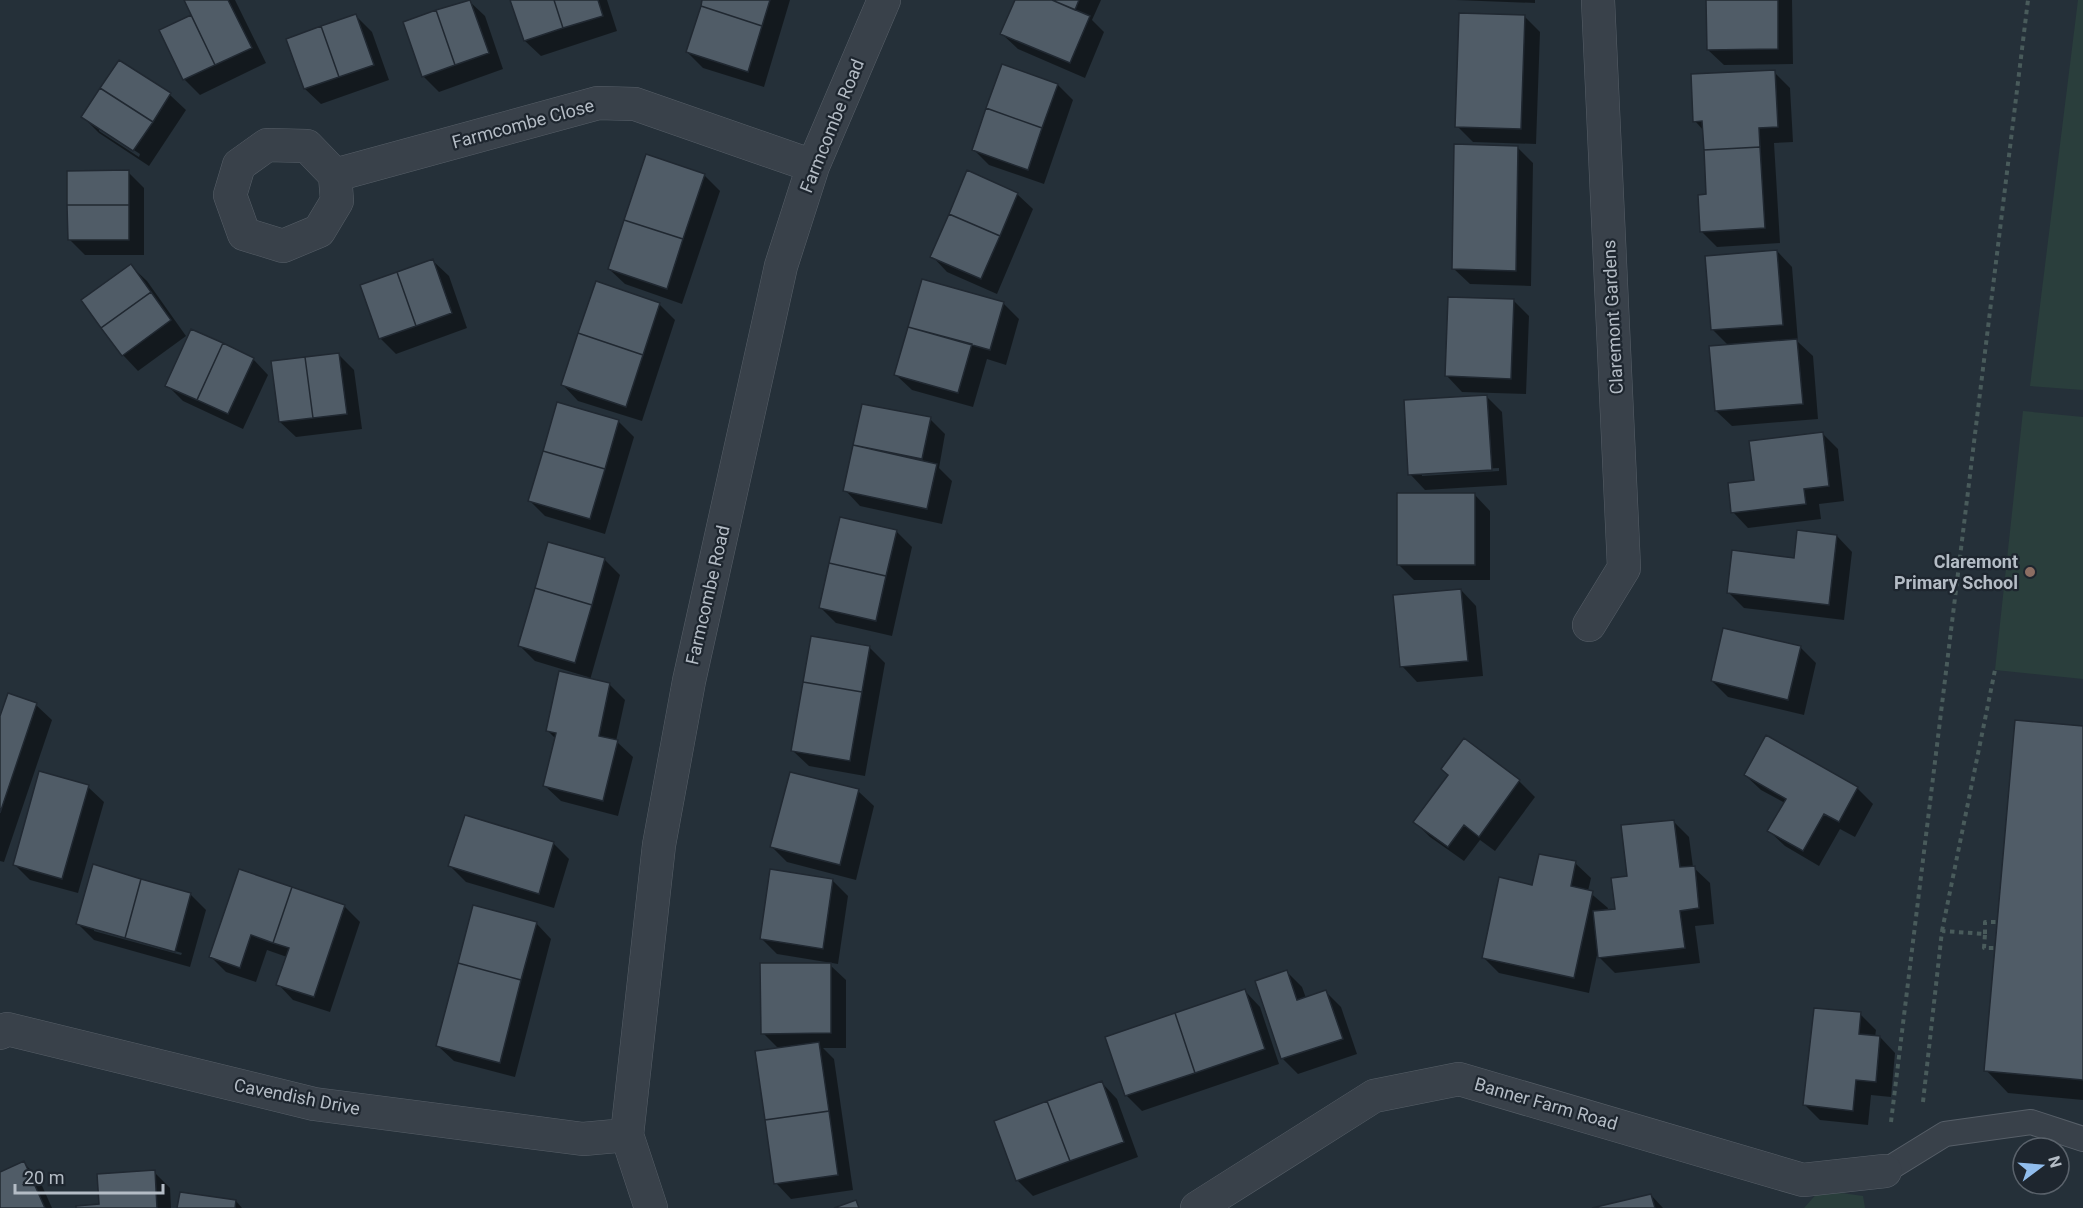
<svg xmlns="http://www.w3.org/2000/svg" width="2083" height="1208" font-family="Roboto,sans-serif">
	<style>
		.green { fill: #2a3e3c }
		.shadow { fill: #0007; fill-rule: evenodd }
		.building { fill: #505c67; stroke: #202831; stroke-width: 1.5 }
		.lines { fill: none; stroke-linecap: round; stroke-linejoin: round }
		.lane-casing { stroke: #575f68; stroke-width: 26 }
		.street-casing { stroke: #575f68; stroke-width: 34 }
		.path { stroke: #495b5b; stroke-width: 4; stroke-dasharray: 4.5 4.5; stroke-linecap: butt }
		.lane { stroke: #39414a; stroke-width: 24 }
		.street { stroke: #39414a; stroke-width: 33 }
		.education-dot { fill: #8d6e63; stroke: #1e262f; stroke-width: 2 }
		.labels { text-anchor: middle; stroke-width: 4.5; stroke-linejoin: round; paint-order: stroke }
		.street-label { font-size: 18px; fill: #b4bcc5; stroke: #1e262f }
		.poi-label { font-size: 18px; font-weight: bold; fill: #b4bcc5; stroke: #1e262f; text-anchor: end }
	</style>
	<rect width="100%" height="100%" fill="#253039"/>
	<path class="green" d="M 2078,0 L 2083,0 L 2083,390 L 2030,386 Z
		M 2023,411 L 2083,417 L 2083,679 L 1995,670 Z
		M 1820,1190 L 1863,1196 L 1865,1208 L 1804,1208 Z"/>
	<path class="shadow" d="M 186,0 L 235,0 L 266,63 L 200,95 L 184,79 L 161,31 L 192,15 Z
		M 512,0 L 607,0 L 617,31 L 541,56 L 525,41 Z
		M 703,0 L 790,0 L 764,87 L 703,68 L 687,52 Z
		M 1016,0 L 1101,0 L 1092,20 L 1104,32 L 1085,78 L 1018,49 L 1002,34 Z
		M 1456,0 L 1535,0 L 1535,3 Z
		M 1708,0 L 1792,0 L 1793,64 L 1724,65 L 1708,50 Z
		M 469,1 L 485,16 L 503,69 L 439,92 L 423,76 Z
		M 356,16 L 372,32 L 389,80 L 321,104 L 305,89 Z
		M 1524,16 L 1540,32 L 1536,144 L 1473,142 L 1457,126 Z
		M 1774,72 L 1790,88 L 1793,142 L 1774,143 L 1780,243 L 1717,247 L 1701,231 L 1708,196 L 1704,131 L 1695,121 Z
		M 1058,85 L 1073,100 L 1044,184 L 989,165 L 973,149 Z
		M 170,95 L 186,110 L 149,166 L 99,133 L 83,117 ZM 99,127 L 140,154 L 139,157 L 99,131 Z
		M 1517,147 L 1533,163 L 1531,286 L 1470,284 L 1454,269 Z
		M 128,172 L 144,188 L 144,255 L 85,255 L 69,239 Z
		M 704,175 L 720,191 L 682,304 L 625,284 L 609,269 Z
		M 1017,194 L 1033,209 L 997,294 L 947,272 L 932,256 Z
		M 1777,251 L 1792,267 L 1798,342 L 1813,356 L 1818,419 L 1732,426 L 1716,411 L 1729,346 L 1712,329 Z
		M 433,261 L 449,276 L 467,328 L 396,354 L 380,338 Z
		M 131,266 L 147,281 L 186,336 L 138,371 L 123,355 Z
		M 1514,301 L 1529,316 L 1526,394 L 1462,392 L 1447,376 Z
		M 1003,303 L 1019,319 L 1006,365 L 987,359 L 973,407 L 912,390 L 896,375 Z
		M 659,304 L 675,320 L 642,421 L 578,401 L 563,385 Z
		M 338,354 L 354,370 L 362,429 L 296,437 L 280,422 Z
		M 253,359 L 268,375 L 243,429 L 183,401 L 167,385 Z
		M 1486,396 L 1502,412 L 1507,485 L 1425,490 L 1410,474 ZM 1499,468 L 1499,471 L 1422,476 L 1422,472 Z
		M 863,405 L 930,419 L 945,434 L 939,468 L 952,481 L 942,524 L 860,506 L 845,490 Z
		M 618,421 L 634,437 L 605,534 L 545,516 L 530,501 Z
		M 1823,434 L 1838,449 L 1844,501 L 1819,504 L 1821,519 L 1748,528 L 1733,512 L 1755,482 Z
		M 1475,495 L 1490,511 L 1490,580 L 1414,580 L 1398,564 Z
		M 842,519 L 897,532 L 912,547 L 892,636 L 836,623 L 821,608 Z
		M 1837,536 L 1852,552 L 1844,620 L 1744,608 L 1728,592 Z
		M 605,560 L 620,575 L 590,680 L 609,684 L 625,700 L 616,741 L 633,757 L 618,816 L 561,801 L 545,786 L 556,739 L 547,730 L 588,677 L 535,661 L 520,646 Z
		M 1461,590 L 1476,606 L 1483,676 L 1417,682 L 1402,666 Z
		M 869,647 L 885,663 L 865,776 L 809,766 L 793,751 Z
		M 1801,648 L 1816,663 L 1804,715 L 1728,697 L 1712,681 Z
		M 36,705 L 52,720 L 4,862 L 0,861 L 0,721 Z
		M 2083,728 L 2083,1100 L 2008,1093 L 1986,1070 Z
		M 1464,740 L 1519,781 L 1535,797 L 1495,851 L 1480,840 L 1464,861 L 1430,837 L 1415,822 L 1449,776 Z
		M 1745,775 L 1857,788 L 1873,804 L 1855,837 L 1840,829 L 1819,866 L 1785,846 L 1769,831 L 1785,803 L 1761,790 Z
		M 88,787 L 104,802 L 78,893 L 30,880 L 14,864 Z
		M 858,791 L 874,806 L 856,880 L 787,862 L 772,847 Z
		M 1673,821 L 1689,837 L 1693,867 L 1710,883 L 1714,924 L 1695,926 L 1700,963 L 1615,973 L 1597,955 L 1589,993 L 1499,973 L 1484,958 L 1534,886 L 1575,863 L 1591,878 L 1588,891 L 1608,908 L 1607,911 L 1617,910 L 1629,878 Z
		M 553,843 L 569,859 L 554,908 L 466,882 L 450,866 Z
		M 239,871 L 344,906 L 360,922 L 330,1012 L 293,1000 L 278,984 L 287,957 L 267,950 L 256,982 L 226,972 L 210,956 Z
		M 832,880 L 848,896 L 838,964 L 777,954 L 762,939 Z
		M 190,894 L 206,910 L 190,967 L 94,940 L 78,924 ZM 94,928 L 182,953 L 181,955 L 94,931 Z
		M 536,923 L 551,939 L 515,1077 L 454,1061 L 438,1046 Z
		M 830,965 L 846,980 L 846,1048 L 823,1048 L 834,1059 L 853,1190 L 791,1199 L 776,1183 L 779,1049 L 763,1033 Z
		M 1286,971 L 1302,987 L 1306,998 L 1326,992 L 1341,1007 L 1357,1054 L 1298,1074 L 1283,1059 L 1256,982 Z
		M 1245,991 L 1260,1007 L 1279,1064 L 1142,1111 L 1126,1095 Z
		M 1860,1014 L 1876,1030 L 1875,1037 L 1880,1037 L 1895,1053 L 1891,1097 L 1871,1095 L 1868,1125 L 1820,1120 L 1805,1105 Z
		M 1102,1083 L 1117,1099 L 1138,1157 L 1033,1196 L 1017,1180 Z
		M 24,1163 L 39,1179 L 52,1208 L 0,1208 L 0,1174 Z
		M 154,1172 L 170,1188 L 171,1208 L 78,1208 L 100,1206 Z
		M 1651,1195 L 1663,1208 L 1598,1208 Z
		M 236,1201 L 242,1208 L 179,1208 Z"/>
	<path class="building" d="M 184,0 L 228,0 L 252,48 L 215,65 Z
		M 470,0 L 489,53 L 455,65 L 436,10 Z
		M 510,0 L 554,0 L 563,28 L 524,41 Z
		M 554,0 L 598,0 L 603,16 L 563,28 Z
		M 702,0 L 770,0 L 762,26 L 701,6 Z
		M 1015,0 L 1052,0 L 1090,16 L 1070,63 L 1000,34 Z
		M 1052,0 L 1079,0 L 1075,10 Z
		M 1706,0 L 1778,0 L 1778,49 L 1707,50 Z
		M 701,6 L 762,26 L 748,72 L 686,52 Z
		M 436,10 L 455,65 L 422,77 L 403,22 Z
		M 1459,13 L 1525,15 L 1521,129 L 1455,127 Z
		M 356,14 L 374,65 L 339,77 L 321,26 Z
		M 191,15 L 215,65 L 183,80 L 159,30 Z
		M 321,26 L 339,77 L 304,89 L 286,39 Z
		M 119,60 L 171,93 L 153,122 L 100,88 Z
		M 1002,64 L 1058,84 L 1042,128 L 986,108 Z
		M 1775,70 L 1778,127 L 1759,128 L 1760,147 L 1704,150 L 1702,121 L 1693,122 L 1691,74 Z
		M 100,88 L 153,122 L 133,151 L 81,117 Z
		M 986,108 L 1042,128 L 1028,170 L 972,150 Z
		M 1454,144 L 1518,146 L 1516,271 L 1452,269 Z
		M 1760,147 L 1765,228 L 1700,232 L 1698,195 L 1706,194 L 1704,150 Z
		M 646,154 L 705,174 L 683,239 L 624,220 Z
		M 129,170 L 129,205 L 67,205 L 67,171 Z
		M 967,170 L 1018,193 L 1000,236 L 949,214 Z
		M 67,205 L 129,205 L 129,240 L 68,240 Z
		M 949,214 L 1000,236 L 981,279 L 930,257 Z
		M 624,220 L 683,239 L 667,289 L 608,269 Z
		M 1777,250 L 1783,325 L 1711,330 L 1705,256 Z
		M 433,259 L 452,313 L 416,326 L 397,272 Z
		M 131,264 L 151,292 L 101,328 L 81,300 Z
		M 397,272 L 416,326 L 379,339 L 360,285 Z
		M 922,279 L 1004,302 L 990,350 L 908,327 Z
		M 596,281 L 660,303 L 643,355 L 578,333 Z
		M 151,292 L 171,320 L 122,356 L 101,328 Z
		M 1448,297 L 1514,299 L 1511,379 L 1445,376 Z
		M 908,327 L 972,344 L 958,393 L 894,375 Z
		M 191,329 L 223,343 L 197,400 L 165,386 Z
		M 578,333 L 643,355 L 626,407 L 561,385 Z
		M 1797,339 L 1803,404 L 1715,411 L 1709,346 Z
		M 223,343 L 254,358 L 228,414 L 197,400 Z
		M 339,353 L 347,414 L 313,418 L 305,357 Z
		M 305,357 L 313,418 L 279,422 L 271,361 Z
		M 1487,395 L 1492,470 L 1408,475 L 1404,400 Z
		M 557,402 L 619,420 L 605,469 L 543,451 Z
		M 862,404 L 931,417 L 922,459 L 853,445 Z
		M 1823,432 L 1829,486 L 1804,489 L 1806,504 L 1731,513 L 1728,483 L 1754,480 L 1749,441 Z
		M 853,445 L 937,464 L 927,509 L 843,491 Z
		M 543,451 L 605,469 L 590,519 L 528,501 Z
		M 1397,493 L 1475,493 L 1475,565 L 1397,565 Z
		M 840,517 L 897,530 L 886,576 L 829,563 Z
		M 1797,530 L 1837,535 L 1829,605 L 1727,593 L 1732,550 L 1794,558 Z
		M 548,542 L 605,558 L 592,605 L 535,588 Z
		M 829,563 L 886,576 L 876,621 L 819,608 Z
		M 535,588 L 592,605 L 575,663 L 518,646 Z
		M 1461,589 L 1468,661 L 1400,667 L 1393,595 Z
		M 1723,628 L 1801,646 L 1788,700 L 1711,681 Z
		M 811,636 L 870,646 L 862,692 L 803,682 Z
		M 559,671 L 610,683 L 599,736 L 618,740 L 603,801 L 543,786 L 556,733 L 546,731 Z
		M 803,682 L 862,692 L 850,761 L 791,751 Z
		M 8,693 L 37,703 L 0,813 L 0,716 Z
		M 2015,720 L 2083,726 L 2083,1080 L 1984,1071 Z
		M 1766,735 L 1858,787 L 1839,822 L 1824,814 L 1803,851 L 1767,831 L 1786,799 L 1744,775 Z
		M 1464,738 L 1520,780 L 1479,837 L 1464,825 L 1448,847 L 1413,822 L 1448,775 L 1441,769 Z
		M 39,771 L 89,785 L 62,879 L 13,865 Z
		M 790,772 L 859,789 L 840,865 L 770,847 Z
		M 465,815 L 554,842 L 539,894 L 448,866 Z
		M 1674,820 L 1680,867 L 1695,866 L 1699,908 L 1680,911 L 1685,948 L 1598,958 L 1593,911 L 1615,909 L 1611,878 L 1627,876 L 1621,825 Z
		M 1539,854 L 1576,861 L 1571,886 L 1593,891 L 1574,978 L 1482,958 L 1499,877 L 1532,885 Z
		M 93,864 L 141,879 L 125,938 L 76,924 Z
		M 239,869 L 292,887 L 273,943 L 251,935 L 240,968 L 209,957 Z
		M 770,869 L 833,879 L 823,949 L 760,939 Z
		M 141,879 L 191,893 L 175,952 L 125,938 Z
		M 292,887 L 345,905 L 314,997 L 276,985 L 289,948 L 273,943 Z
		M 473,905 L 537,922 L 521,980 L 458,963 Z
		M 458,963 L 521,980 L 500,1063 L 436,1046 Z
		M 760,963 L 831,963 L 831,1033 L 761,1034 Z
		M 1287,970 L 1297,1000 L 1326,990 L 1343,1039 L 1281,1059 L 1255,981 Z
		M 1245,989 L 1265,1049 L 1195,1073 L 1175,1013 Z
		M 1814,1008 L 1861,1012 L 1859,1034 L 1880,1036 L 1876,1082 L 1856,1080 L 1853,1111 L 1803,1105 Z
		M 1175,1013 L 1195,1073 L 1125,1096 L 1105,1037 Z
		M 819,1042 L 829,1111 L 765,1120 L 755,1051 Z
		M 1102,1081 L 1124,1142 L 1070,1161 L 1047,1101 Z
		M 1047,1101 L 1070,1161 L 1016,1181 L 994,1121 Z
		M 829,1111 L 838,1175 L 774,1184 L 765,1120 Z
		M 24,1161 L 45,1208 L 0,1208 L 0,1172 Z
		M 155,1170 L 157,1208 L 76,1208 L 76,1206 L 99,1204 L 97,1174 Z
		M 180,1192 L 236,1200 L 235,1208 L 177,1208 Z
		M 1651,1194 L 1655,1208 L 1592,1208 Z
		M 856,1200 L 859,1208 L 834,1208 Z"/>
	<g class="lines">
		<g class="lane-casing">
			<path id="lane" d="M 1885,1171 L 1945,1134 L 2031,1122 L 2083,1139"/>
		</g>
		<g class="street-casing">
			<path id="street" d="M 267,145 L 307,146 L 335,175 L 337,201 L 319,231 L 283,246 L 244,234 L 230,195 L 239,165 Z
				M 335,175 L 598,103 L 635,104 L 813,166
				M 1589,625 L 1624,568 L 1598,0
				M 0,1033 L 7,1029 L 314,1104 L 583,1139 L 627,1135
				M 651,1208 L 627,1135 L 659,845 L 689,681 L 781,266 L 813,166 L 884,0
				M 1197,1208 L 1374,1096 L 1459,1079 L 1803,1180 L 1885,1171"/>
		</g>
		<path class="path" d="M 1942,931 L 1995,670
			M 1985,934 L 1985,922 L 1997,922
			M 1923,1102 L 1942,931 L 1985,934 L 1984,948 L 1995,948
			M 1891,1122 L 2028,0"/>
		<use href="#lane" class="lane"/>
		<use href="#street" class="street"/>
	</g>
	<circle class="education-dot" cx="2030" cy="572" r="6"/>
	<g class="labels">
		<g class="street-label">
			<text transform="translate(523 124) rotate(-15)" y="6">Farmcombe Close</text>
			<text transform="translate(832 126) rotate(-68)" y="6">Farmcombe Road</text>
			<text transform="translate(1613 317) rotate(-93)" y="6">Claremont Gardens</text>
			<text transform="translate(708 595) rotate(-77)" y="6">Farmcombe Road</text>
			<text transform="translate(297 1097) rotate(11)" y="6">Cavendish Drive</text>
			<text transform="translate(1546 1104) rotate(16)" y="6">Banner Farm Road</text>
		</g>
		<g class="poi-label">
			<text x="2018" y="568">Claremont<tspan x="2018" dy="21">Primary School</tspan></text>
		</g>
	</g>
	<g transform="translate(2041 1166) rotate(74)"><circle r="28" fill="#1e262f" stroke="#5a626b" stroke-width="1.5"/>
	<path d="M0-4.5L10 22L0 15L-10 22Z" fill="#91bded"/>
	<text y="-9" font-size="16" font-weight="bold" text-anchor="middle" fill="#b4bcc5">N</text>
	</g>
	<path d="M15 1184v9h148v-9" fill="none" stroke="#b4bcc5" stroke-width="3"/>
	<text x="24" y="1184" font-size="18" fill="#b4bcc5" stroke="#1e262f" stroke-width="4.5" paint-order="stroke">20 m</text>
</svg>
